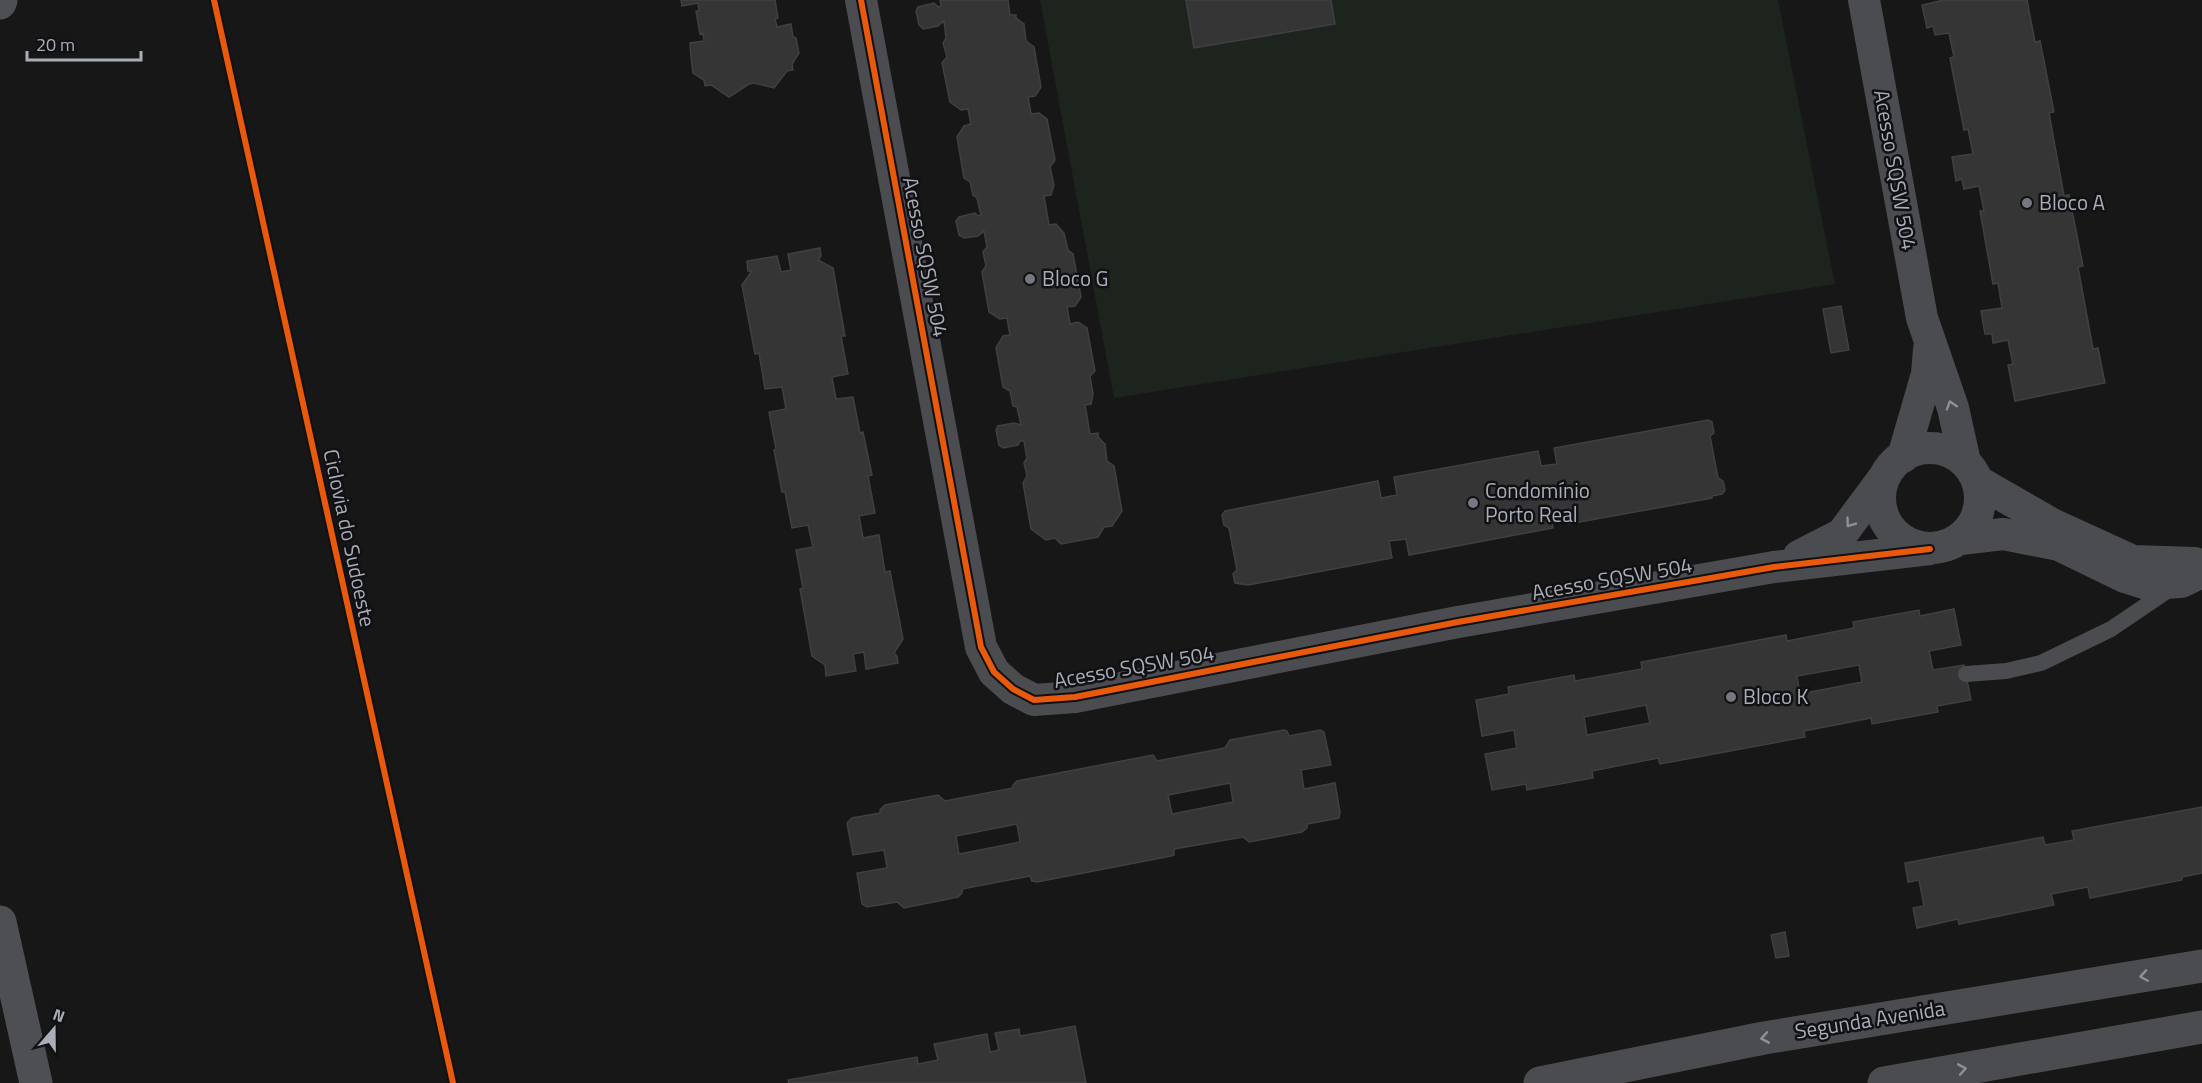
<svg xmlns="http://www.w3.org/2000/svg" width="2202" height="1083" font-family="'Titillium Web',sans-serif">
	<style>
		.green { fill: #1d241e }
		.building { fill: #353536; stroke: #3f4043; stroke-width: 1.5; fill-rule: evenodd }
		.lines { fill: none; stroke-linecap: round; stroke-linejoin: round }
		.service { stroke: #4b4c50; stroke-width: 16 }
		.minor { stroke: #4b4c50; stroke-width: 32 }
		.tertiary { stroke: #4b4c50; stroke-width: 33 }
		.primary { stroke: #4d4f52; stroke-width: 33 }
		.cycleway-casing { stroke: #111113; stroke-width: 10 }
		.cycleway { stroke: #e8590c; stroke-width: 6 }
		.oneway { stroke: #8c9099 }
		.poi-dot { fill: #757880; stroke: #111113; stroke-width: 2 }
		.labels { text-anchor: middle; stroke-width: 5; stroke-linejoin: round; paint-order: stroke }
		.street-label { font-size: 21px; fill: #a8adb8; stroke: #111113 }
		.poi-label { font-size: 21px; fill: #a8adb8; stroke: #111113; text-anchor: start }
	</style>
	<rect width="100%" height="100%" fill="#171717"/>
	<path class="green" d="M 1040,0 L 1778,0 L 1835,284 L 1114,398 Z"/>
	<path class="building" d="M 681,0 L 775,0 L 778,18 L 775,19 L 777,27 L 791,24 L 793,37 L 796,38 L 799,53 L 792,64 L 793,70 L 787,71 L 774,88 L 754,83 L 749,84 L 729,97 L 711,85 L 705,86 L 704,80 L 693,73 L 691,57 L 690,43 L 704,41 L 703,33 L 700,34 L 696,11 L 699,11 L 698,3 L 682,6 Z
		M 940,0 L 1008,0 L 1010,15 L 1016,15 L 1016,18 L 1024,24 L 1026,41 L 1034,47 L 1041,87 L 1035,96 L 1028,97 L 1031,114 L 1039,113 L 1047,119 L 1055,160 L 1050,167 L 1054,185 L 1051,195 L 1044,196 L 1049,225 L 1056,224 L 1064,233 L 1068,250 L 1073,254 L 1081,297 L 1075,306 L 1067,307 L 1070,324 L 1078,322 L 1087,328 L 1095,371 L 1090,376 L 1093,394 L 1091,404 L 1085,405 L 1090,434 L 1098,433 L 1098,437 L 1105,444 L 1107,461 L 1114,466 L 1122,511 L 1112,526 L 1104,527 L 1098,537 L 1061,544 L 1055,538 L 1046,540 L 1031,529 L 1023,483 L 1027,476 L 1024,463 L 1027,458 L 1024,441 L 1020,441 L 1018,445 L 1003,448 L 999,445 L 996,430 L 998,426 L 1014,423 L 1021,425 L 1017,407 L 1013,406 L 1010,391 L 1003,387 L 996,348 L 1003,336 L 1010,335 L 1007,318 L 1000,319 L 989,312 L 982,272 L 986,266 L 983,252 L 987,247 L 984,231 L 978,236 L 964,238 L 959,235 L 956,221 L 959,217 L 975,213 L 978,216 L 981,215 L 977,198 L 973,195 L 970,182 L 964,178 L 957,137 L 964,126 L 971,124 L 968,109 L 961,110 L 950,102 L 942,63 L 947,57 L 943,43 L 946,38 L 944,21 L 938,26 L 923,29 L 919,25 L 916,11 L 918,7 L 934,3 L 938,7 L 941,6 Z
		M 1186,0 L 1331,0 L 1335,24 L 1194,48 Z
		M 1944,0 L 2027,0 L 2035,42 L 2040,41 L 2054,112 L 2049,113 L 2064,196 L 2069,195 L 2083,266 L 2078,267 L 2093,349 L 2098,348 L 2105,383 L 2015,401 L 2008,365 L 2013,364 L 2008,340 L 1993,343 L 1992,334 L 1985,334 L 1981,311 L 2002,308 L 1998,283 L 1993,284 L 1980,211 L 1984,211 L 1979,186 L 1964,189 L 1962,179 L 1956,181 L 1952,157 L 1973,154 L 1968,129 L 1964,130 L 1950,58 L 1954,57 L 1949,33 L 1935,35 L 1933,26 L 1927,28 L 1922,5 Z
		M 820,248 L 821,256 L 818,260 L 833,268 L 845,336 L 841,336 L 848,374 L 832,377 L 836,399 L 853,397 L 860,433 L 863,432 L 872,475 L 868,476 L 875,513 L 859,516 L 863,538 L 879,535 L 885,572 L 890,571 L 903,639 L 894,653 L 897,656 L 898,663 L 866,669 L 864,652 L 853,654 L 856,671 L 826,676 L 825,665 L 812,656 L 800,589 L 803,588 L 796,550 L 813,547 L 808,525 L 792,528 L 785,492 L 782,492 L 774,450 L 776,449 L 769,412 L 786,409 L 782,387 L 765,389 L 759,353 L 755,354 L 742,285 L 752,271 L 748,271 L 747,261 L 777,256 L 781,272 L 791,270 L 788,254 Z
		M 1841,306 L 1849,350 L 1831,353 L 1823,309 Z
		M 1708,420 L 1712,422 L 1714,433 L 1710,436 L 1718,478 L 1723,481 L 1725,490 L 1722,494 L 1712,496 L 1712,498 L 1569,524 L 1566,508 L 1550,511 L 1553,528 L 1409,555 L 1406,539 L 1389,541 L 1392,558 L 1248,585 L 1235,583 L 1233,574 L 1237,570 L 1229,528 L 1224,525 L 1222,515 L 1225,511 L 1378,481 L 1381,498 L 1397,495 L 1394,477 L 1538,451 L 1541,466 L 1557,464 L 1554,448 Z
		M 1954,609 L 1961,645 L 1929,651 L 1933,670 L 1964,665 L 1971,700 L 1937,706 L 1938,712 L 1872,724 L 1871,718 L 1804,731 L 1805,737 L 1660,764 L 1658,758 L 1592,771 L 1593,778 L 1527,790 L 1526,784 L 1492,790 L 1485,754 L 1517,748 L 1516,744 L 1514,730 L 1482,736 L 1476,700 L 1509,694 L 1508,687 L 1574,675 L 1575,681 L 1642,669 L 1641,662 L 1786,635 L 1787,641 L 1854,628 L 1853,622 L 1919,610 L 1920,616 ZM 1859,665 L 1862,682 L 1800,694 L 1797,676 ZM 1646,705 L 1650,723 L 1587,735 L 1584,717 Z
		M 1284,730 L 1287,731 L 1289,736 L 1320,730 L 1324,732 L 1331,765 L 1301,770 L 1304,789 L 1335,783 L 1340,812 L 1339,818 L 1307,824 L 1307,828 L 1302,832 L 1249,842 L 1243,837 L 1174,849 L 1174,855 L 1171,856 L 1037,882 L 1032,881 L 1030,876 L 962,889 L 962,893 L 958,897 L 904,908 L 897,902 L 867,907 L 862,904 L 857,873 L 887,868 L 884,850 L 853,855 L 847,823 L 852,818 L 880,813 L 880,810 L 885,805 L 938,795 L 945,801 L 1013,788 L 1013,785 L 1017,781 L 1153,755 L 1157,761 L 1225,748 L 1230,740 ZM 1230,783 L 1233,802 L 1172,814 L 1168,795 ZM 1017,824 L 1020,842 L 959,854 L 956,836 Z
		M 2202,807 L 2202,873 L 2182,877 L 2182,880 L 2090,898 L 2088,887 L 2051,894 L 2054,905 L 1959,924 L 1958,919 L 1917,928 L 1913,908 L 1924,906 L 1919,880 L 1908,882 L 1905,863 L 2043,837 L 2045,845 L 2074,840 L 2072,831 Z
		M 1785,932 L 1789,956 L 1776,958 L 1771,935 Z
		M 1075,1026 L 1086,1083 L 789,1083 L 788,1080 L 917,1057 L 918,1064 L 938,1060 L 934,1044 L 987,1034 L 990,1052 L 999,1050 L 995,1033 L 1019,1029 L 1020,1036 Z"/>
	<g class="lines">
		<path class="service" d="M 1966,674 L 2006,671 L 2041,663 L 2111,629 L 2173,587"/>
		<path class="minor" d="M 861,0 L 981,647 L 994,672 L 1013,689 L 1034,700 L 1075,697 L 1458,622 L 1774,567 L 1930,549
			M 1864,0 L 1922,318 L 1953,408 L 1965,462
			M1880 498a50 50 0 1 1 100 0a50 50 0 1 1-100 0Z
			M 1903,457 L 1927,374 L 1929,349
			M 1977,481 L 2052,524 L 2133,561 L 2195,563
			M 1961,539 L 2003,534 L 2059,545 L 2125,577 L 2147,584 L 2181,582 L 2202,572
			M 1799,556 L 1842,534 L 1885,476"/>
		<path class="tertiary" d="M 1540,1083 L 1764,1038 L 2202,966
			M 1884,1083 L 2202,1027"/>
		<path class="primary" d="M 0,3 L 1,0
			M 0,922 L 36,1083"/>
		<g class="cycleway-casing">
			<path id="cycleway" d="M 214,0 L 453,1083
				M 861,0 L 981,647 L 994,672 L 1013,689 L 1034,700 L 1075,697 L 1458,622 L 1774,567 L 1930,549"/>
		</g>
		<use href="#cycleway" class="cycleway"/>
	</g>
	<defs><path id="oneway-chevron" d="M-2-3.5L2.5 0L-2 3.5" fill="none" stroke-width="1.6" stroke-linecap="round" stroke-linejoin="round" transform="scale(1.5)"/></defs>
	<g class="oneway">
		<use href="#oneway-chevron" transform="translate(1951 405) rotate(-107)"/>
		<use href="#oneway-chevron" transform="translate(1850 523) rotate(126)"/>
		<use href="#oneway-chevron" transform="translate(2144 976) rotate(171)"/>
		<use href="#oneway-chevron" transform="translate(1765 1038) rotate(170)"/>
		<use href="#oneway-chevron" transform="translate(1962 1069) rotate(-10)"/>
	</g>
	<g class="poi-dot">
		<circle cx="2027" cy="203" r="6"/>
		<circle cx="1030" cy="279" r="6"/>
		<circle cx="1473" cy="503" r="6"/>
		<circle cx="1731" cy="697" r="6"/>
	</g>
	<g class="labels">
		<g class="street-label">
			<text transform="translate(1895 170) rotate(80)" y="7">Acesso SQSW 504</text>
			<text transform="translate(925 257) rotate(79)" y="7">Acesso SQSW 504</text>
			<text transform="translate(349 538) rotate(78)" y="7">Ciclovia do Sudoeste</text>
			<text transform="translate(1612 579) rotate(-10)" y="7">Acesso SQSW 504</text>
			<text transform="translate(1134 667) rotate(-10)" y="7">Acesso SQSW 504</text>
			<text transform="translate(1870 1020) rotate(-9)" y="7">Segunda Avenida</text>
		</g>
		<g class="poi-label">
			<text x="2039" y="210">Bloco A</text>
			<text x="1042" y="286">Bloco G</text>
			<text x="1485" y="498">Condomínio<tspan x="1485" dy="24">Porto Real</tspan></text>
			<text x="1743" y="704">Bloco K</text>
		</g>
	</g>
	<g transform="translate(54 1029) rotate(20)" stroke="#111113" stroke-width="4.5" paint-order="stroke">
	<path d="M0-4.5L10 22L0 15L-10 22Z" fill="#a8adb8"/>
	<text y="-9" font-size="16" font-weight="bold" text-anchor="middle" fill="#a8adb8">N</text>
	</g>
	<path d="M27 51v9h114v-9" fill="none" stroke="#a8adb8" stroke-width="3"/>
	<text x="36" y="51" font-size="18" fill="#a8adb8" stroke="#111113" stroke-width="4.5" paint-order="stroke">20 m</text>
</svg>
